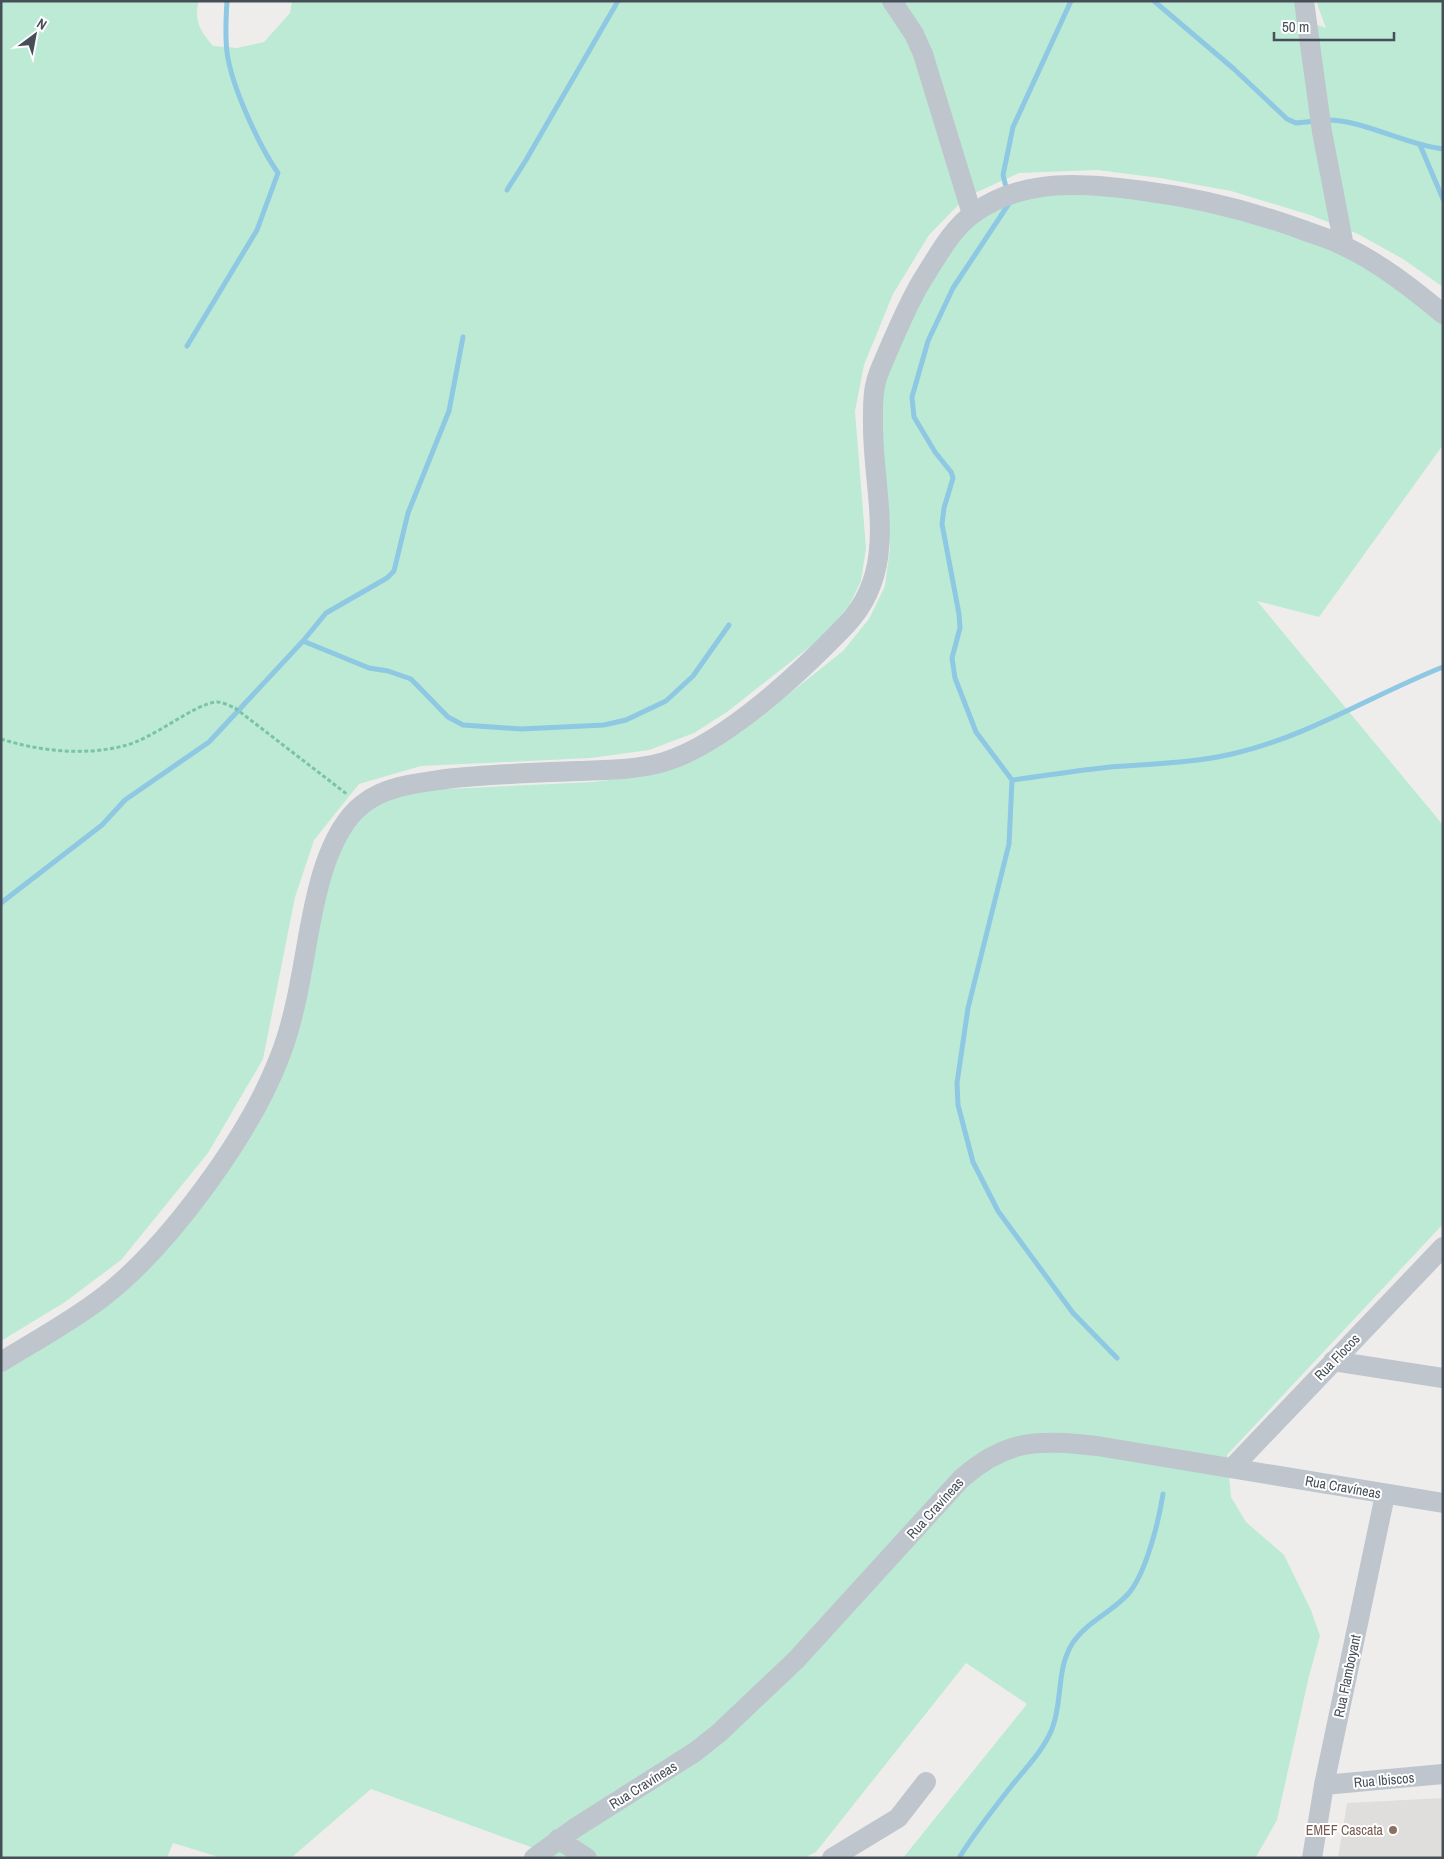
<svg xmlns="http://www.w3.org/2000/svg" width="1444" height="1859" font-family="'Archivo Narrow',sans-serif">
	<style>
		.education { fill: #e0dedd }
		.green { fill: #bdead4 }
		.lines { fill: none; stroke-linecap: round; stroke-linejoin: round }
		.stream { stroke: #8ec8e3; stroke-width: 5 }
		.path { stroke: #79c4a8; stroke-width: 3; stroke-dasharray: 4 2.5; stroke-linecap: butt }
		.minor { stroke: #bec5cd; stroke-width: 20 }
		.education-dot { fill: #8d6e63; stroke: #fff; stroke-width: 2 }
		.labels { text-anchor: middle; stroke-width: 4; stroke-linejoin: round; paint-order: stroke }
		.street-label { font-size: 14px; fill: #464e58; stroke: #fff }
		.education-label { font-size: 14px; fill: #785e54; stroke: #fff; text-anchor: end }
	</style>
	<rect width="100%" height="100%" fill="#efedec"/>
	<path class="education" d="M 1443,1798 L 1443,1858 L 1338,1858 L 1347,1803 Z"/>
	<path class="green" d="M 1,1 L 199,1 C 193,20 201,32 213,46 L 237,48 L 264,42 L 290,13 L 292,1 L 1296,1 L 1301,19 L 1326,28 L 1316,1 L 1443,1 L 1443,287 L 1403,259 L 1358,234 L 1310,215 L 1231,191 L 1160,178 L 1097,170 L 1019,173 L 966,197 L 929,235 L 893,294 L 864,365 L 855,411 L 866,548 L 861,581 L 849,606 L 826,634 L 727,712 L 694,733 L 649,750 L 591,758 L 421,766 L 359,784 L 314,840 L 295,897 L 263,1059 L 208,1153 L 121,1260 L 65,1302 L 1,1341 Z
		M 1096,194 L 1156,201 L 1224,214 L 1303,237 L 1348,256 L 1443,318 L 1443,445 L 1319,617 L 1257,601 L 1443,825 L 1443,1224 L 1227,1455 L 1231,1497 L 1246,1522 L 1284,1555 L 1311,1610 L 1320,1636 L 1309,1676 L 1277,1820 L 1256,1857 L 903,1858 L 1027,1704 L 966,1663 L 816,1852 L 804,1858 L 554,1858 L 528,1846 L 371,1789 L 291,1858 L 222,1858 L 173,1843 L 167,1858 L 1,1858 L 1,1369 L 137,1278 L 286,1067 L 336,851 L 373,804 L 424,790 L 593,782 L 655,774 L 741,732 L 843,651 L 869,619 L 885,586 L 890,548 L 879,414 L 888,370 L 915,305 L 949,250 L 981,215 L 1026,196 Z"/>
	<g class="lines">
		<path class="stream" d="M 1154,1 L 1234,69 L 1287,119 L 1296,123 L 1316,121
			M 1324,120 C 1360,118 1405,145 1443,149
			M 1420,145 L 1443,199
			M 507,190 L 526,160 L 618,1
			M 1007,191 L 1003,175 L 1013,127 L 1071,1
			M 1010,202 L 953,288 L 928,341 L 912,397 L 914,417 L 935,452 L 951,472 L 953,478 L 944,508 L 942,524 L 959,614 L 960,628 L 952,658 L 955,678 L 976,732 L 1012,780 L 1009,844 L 968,1008 L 957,1083 L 958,1105 L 973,1162 L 998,1211 L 1073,1313 L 1117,1358
			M 187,346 L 257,230 L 278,173 C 259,146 231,85 227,52 C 225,36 226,17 227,1
			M 303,641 L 369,668 L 388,671 L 411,679 L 448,717 L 463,725 L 521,729 L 604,725 L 626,720 L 666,701 L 693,676 L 729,625
			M 1012,780 C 1045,776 1078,770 1111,767 C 1151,764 1193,763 1232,754 C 1307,737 1372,695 1443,667
			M 1,903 L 102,825 L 125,800 L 209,742 L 303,641 L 326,613 L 387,578 L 394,571 L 408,513 L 449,411 L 463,337
			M 959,1858 C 975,1832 994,1808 1013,1784 C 1027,1767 1044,1749 1052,1729 C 1063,1701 1056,1670 1072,1644 C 1086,1622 1111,1613 1128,1594 C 1146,1574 1159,1520 1163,1494"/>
		<path class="path" d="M 1,739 C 39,751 84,756 123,746 C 152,740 195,703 217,702 C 223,702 230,706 235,708 L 348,795"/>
		<path class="minor" d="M 892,1 L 914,34 L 923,54 L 972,214
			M 1304,1 L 1322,132 L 1344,246
			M 1333,1361 L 1443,1378
			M 1,1362 C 35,1341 72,1321 103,1297 C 168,1247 248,1137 278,1061 C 289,1035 296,1004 301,976 C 311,926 319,838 363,804 C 385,786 418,783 446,779 C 489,774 533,773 577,771 C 607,770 636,770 664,762 C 726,743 802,671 847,624 C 900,567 873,495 873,426 C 873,412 872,395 876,382 C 878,372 884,361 888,351 C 898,328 908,304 921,282 C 936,259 951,229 974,213 C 1024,177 1087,183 1144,191 C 1199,198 1251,211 1303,230 C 1316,235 1331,239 1344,246 C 1380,263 1413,289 1443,314
			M 1232,1468 L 1443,1247
			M 1324,1785 L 1443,1774
			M 558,1839 L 587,1858
			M 534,1858 L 575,1828 L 695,1752 L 719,1733 L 796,1660 L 961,1479 C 1007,1438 1039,1440 1097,1446 L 1443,1503
			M 832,1858 L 898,1818 L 926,1782
			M 1312,1858 L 1324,1785 L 1385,1495"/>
	</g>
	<circle class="education-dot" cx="1393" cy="1830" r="5"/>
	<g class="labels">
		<g class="street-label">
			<text transform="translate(1337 1357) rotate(-46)" y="5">Rua Flocos</text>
			<text transform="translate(1343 1487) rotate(10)" y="5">Rua Cravíneas</text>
			<text transform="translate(935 1508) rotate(-48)" y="5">Rua Cravíneas</text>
			<text transform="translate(1347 1676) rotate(-78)" y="5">Rua Flamboyant</text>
			<text transform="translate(1384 1780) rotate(-5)" y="5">Rua Ibiscos</text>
			<text transform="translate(643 1785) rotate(-32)" y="5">Rua Cravíneas</text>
		</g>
		<g class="education-label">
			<text x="1383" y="1835">EMEF Cascata</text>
		</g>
	</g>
	<rect width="1444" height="1859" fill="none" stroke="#464e58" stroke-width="5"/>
	<g transform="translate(35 35) rotate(32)" stroke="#ffffff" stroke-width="4" paint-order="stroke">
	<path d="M0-4L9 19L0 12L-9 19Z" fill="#464e58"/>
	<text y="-8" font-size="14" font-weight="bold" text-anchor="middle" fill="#464e58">N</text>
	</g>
	<path d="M1274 32v8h120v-8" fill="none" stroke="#464e58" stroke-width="2.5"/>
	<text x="1282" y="32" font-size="15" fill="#464e58" stroke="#ffffff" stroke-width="4" paint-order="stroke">50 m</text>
</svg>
